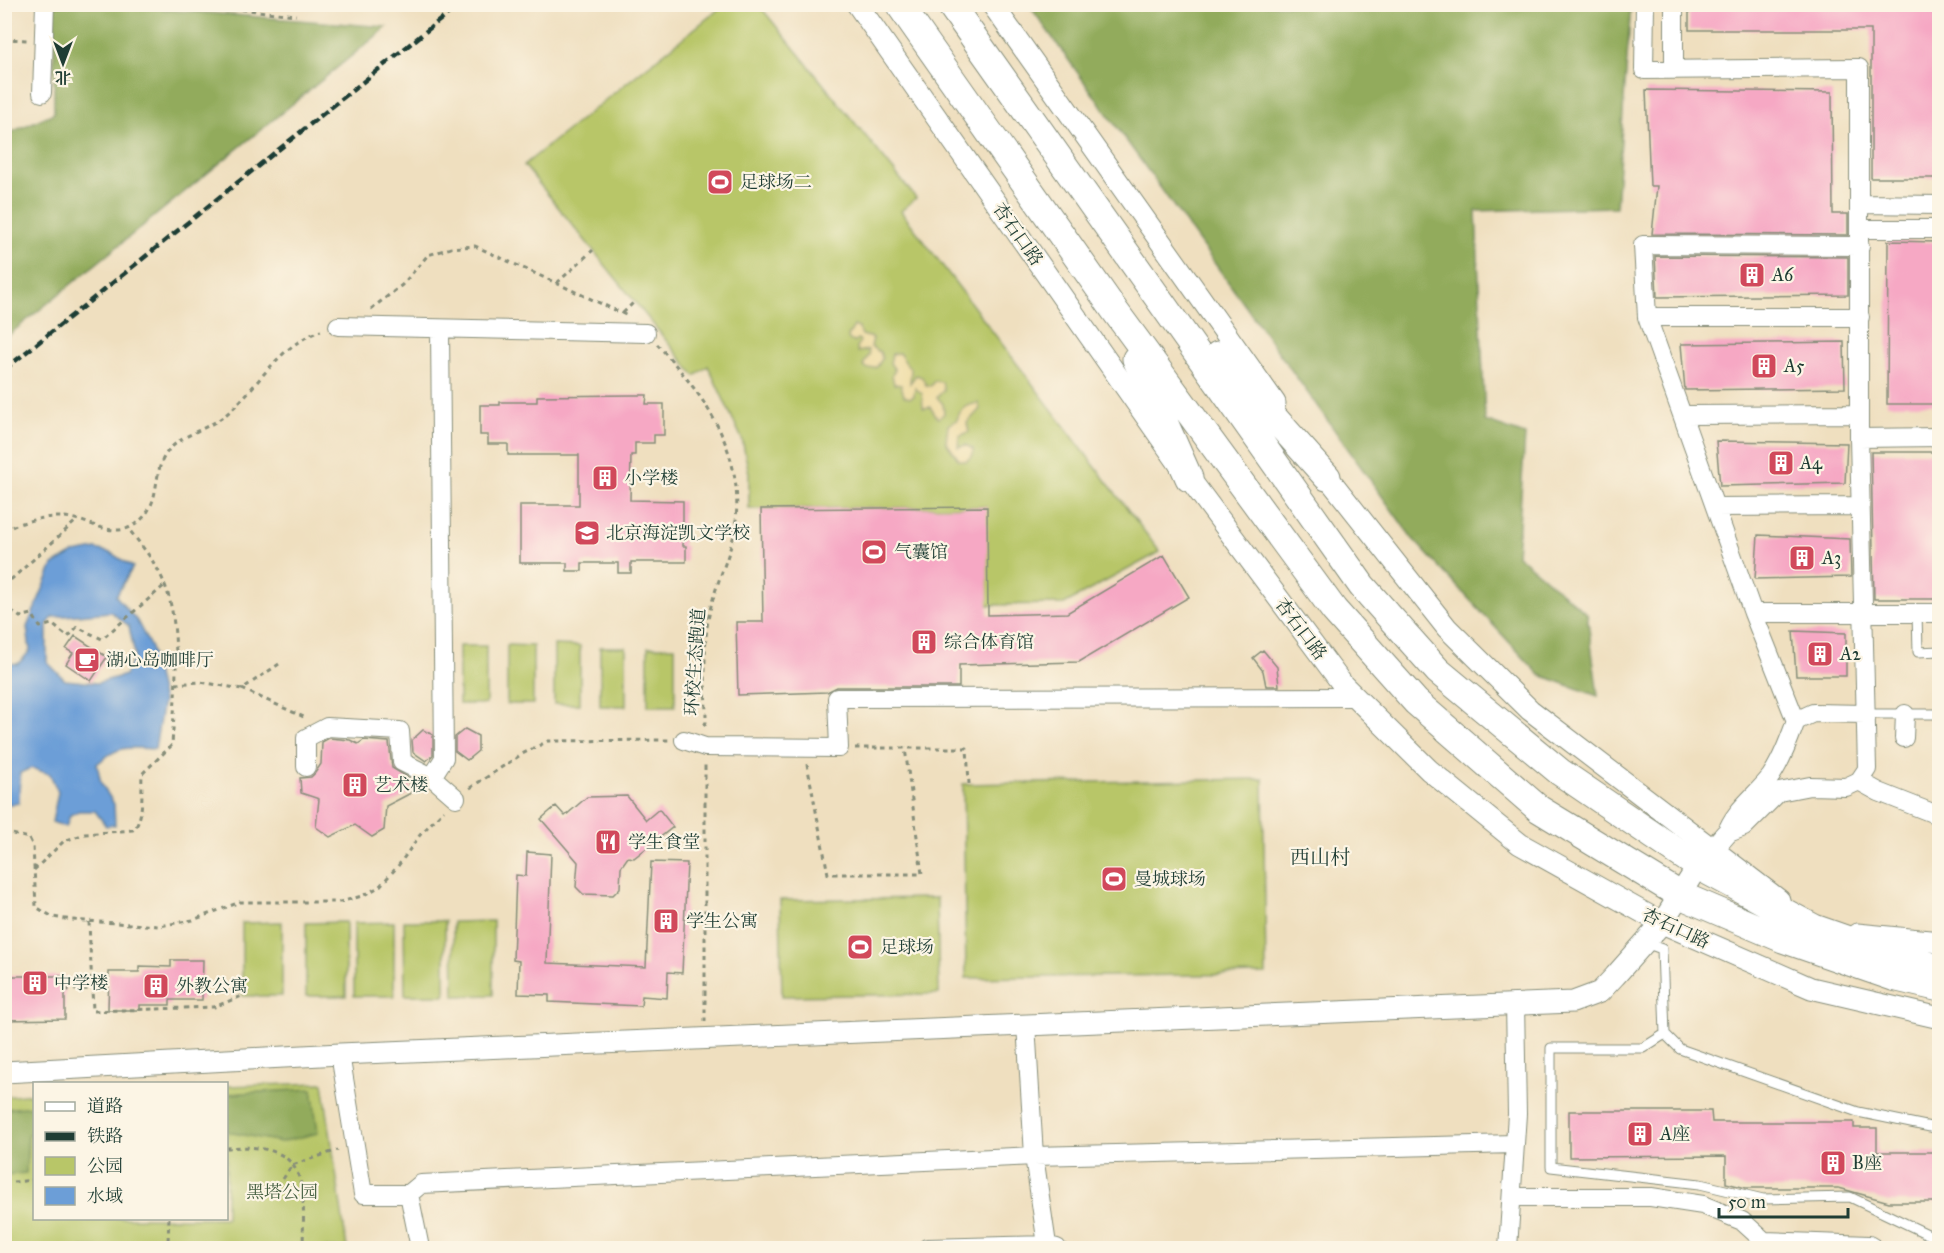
<svg xmlns="http://www.w3.org/2000/svg" width="1944" height="1253" font-family="'IM FELL Great Primer','Noto Serif SC',serif">
	<style>
		.green { fill: #b8c668; stroke: #6c824e; stroke-width: 1.5 }
		.forest { fill: #92ab5c; stroke: #587448; stroke-width: 1.5 }
		.sand { fill: #eeda9e; stroke: #868c69; stroke-width: 1.5 }
		.water { fill: #6c9ed7; stroke: #466e86; stroke-width: 1.5; fill-rule: evenodd }
		.building { fill: #f6a8c4 }
		.lines { fill: none; stroke-linecap: round; stroke-linejoin: round }
		.service-casing { stroke: #878e7a; stroke-width: 11 }
		.minor-casing { stroke: #878e7a; stroke-width: 20 }
		.tertiary-casing { stroke: #878e7a; stroke-width: 23 }
		.primary-casing { stroke: #878e7a; stroke-width: 29 }
		.path { stroke: #878e7a; stroke-width: 3; stroke-dasharray: 4.5 4.5; stroke-linecap: butt }
		.service { stroke: #fff; stroke-width: 9 }
		.minor { stroke: #fff; stroke-width: 18 }
		.tertiary { stroke: #fff; stroke-width: 21 }
		.primary { stroke: #fff; stroke-width: 27 }
		.rail { stroke: #1f3d34; stroke-width: 4.5; stroke-dasharray: 9 4.5; stroke-linecap: butt }
		.labels { text-anchor: middle; stroke-width: 4.5; stroke-linejoin: round; paint-order: stroke }
		.poi-label { font-size: 18px; fill: #1f3d34; stroke: #fcf5e5; text-anchor: start }
		.street-label { font-size: 18px; fill: #1f3d34; stroke: #fcf5e5 }
		.park-label { font-size: 18px; fill: #455f41; stroke: #fcf5e5 }
		.neighbourhood-label { font-size: 20px; fill: #1f3d34; stroke: #fcf5e5 }
	</style>
	<rect width="100%" height="100%" fill="#fcf5e5"/>
	<filter id="ink" filterUnits="userSpaceOnUse"><feTurbulence type="fractalNoise" baseFrequency=".0167" numOctaves="2"/><feDisplacementMap in="SourceGraphic" scale="12" xChannelSelector="R" yChannelSelector="G"/><feConvolveMatrix kernelMatrix="1 2 1 2 8 2 1 2 1" color-interpolation-filters="sRGB"/></filter>
	<filter id="wash" filterUnits="userSpaceOnUse"><feTurbulence type="fractalNoise" baseFrequency=".008" numOctaves="4" result="noise"/><feDisplacementMap in="SourceGraphic" scale="24" xChannelSelector="R" yChannelSelector="G"/><feGaussianBlur stdDeviation="1.35" result="paint"/><feColorMatrix in="noise" values="0 0 0 0 0 0 0 0 0 0 0 0 0 0 0 0 0 1.4 0 .05"/><feComposite in="paint" operator="in"/></filter>
	<g filter="url(#wash)">
		<rect width="100%" height="100%" fill="#efdfbf"/>
		<path class="green" d="M 724,5 L 759,5 L 916,198 L 901,211 L 1160,552 L 1064,604 L 987,605 L 986,507 L 749,509 L 749,473 L 742,439 L 708,366 L 695,376 L 524,165 Z
			M 507,645 L 533,646 L 533,704 L 507,704 Z
			M 554,645 L 580,646 L 580,704 L 554,704 Z
			M 459,646 L 486,646 L 486,704 L 459,704 Z
			M 600,647 L 626,647 L 626,706 L 600,706 Z
			M 648,647 L 675,647 L 675,706 L 648,706 Z
			M 1263,779 L 1266,974 L 966,978 L 963,784 Z
			M 937,898 L 939,994 L 782,996 L 780,900 Z
			M 404,921 L 445,921 L 445,995 L 405,995 Z
			M 493,921 L 493,995 L 454,996 L 453,922 Z
			M 282,922 L 282,996 L 242,996 L 242,923 Z
			M 346,922 L 346,996 L 306,996 L 306,923 Z
			M 394,922 L 394,996 L 354,996 L 354,923 Z
			M 323,1083 L 347,1248 L 5,1248 L 4,1097 L 34,1094 L 34,1218 L 226,1218 L 227,1086 Z"/>
		<path class="forest" d="M 54,5 L 107,5 L 387,27 L 5,338 L 5,135 L 54,113 Z
			M 1029,5 L 1631,5 L 1616,207 L 1476,211 L 1485,421 L 1525,435 L 1517,555 L 1587,614 L 1598,696 L 1540,675 L 1412,538 Z
			M 312,1089 L 318,1133 L 281,1142 L 227,1132 L 227,1094 Z
			M 34,1106 L 34,1133 L 28,1135 L 26,1173 L 5,1175 L 5,1109 Z"/>
		<path class="sand" d="M 854,326 L 859,328 L 862,335 L 873,338 L 871,347 L 880,352 L 882,359 L 877,367 L 868,369 L 863,365 L 869,355 L 868,350 L 858,352 L 857,347 L 860,341 L 858,339 L 854,342 L 849,340 L 848,336 Z
			M 899,353 L 911,370 L 910,383 L 916,375 L 922,377 L 926,385 L 931,386 L 934,381 L 942,382 L 944,390 L 937,397 L 943,404 L 944,414 L 938,418 L 930,407 L 923,408 L 922,394 L 915,388 L 914,396 L 910,398 L 904,396 L 901,385 L 894,384 L 892,375 L 895,370 L 890,363 L 892,354 Z
			M 978,403 L 980,409 L 967,423 L 969,432 L 959,436 L 958,447 L 966,445 L 973,449 L 973,455 L 966,461 L 959,460 L 946,442 L 948,425 L 957,420 C 960,408 966,405 978,403 Z"/>
		<path class="water" d="M 96,549 L 111,553 L 133,567 L 116,596 L 137,621 L 151,648 L 163,701 L 155,749 C 128,747 118,745 97,764 L 101,783 L 114,804 L 115,825 L 106,826 L 95,811 L 79,811 L 70,815 L 66,827 L 52,822 L 58,792 L 50,774 L 31,768 L 20,773 L 19,803 L 9,805 L 5,796 L 5,663 L 18,664 L 30,651 L 27,627 L 53,565 L 74,553 ZM 111,612 L 129,626 L 135,656 L 125,675 L 97,683 L 65,680 L 47,662 L 47,625 L 53,617 Z"/>
		<g id="blocks">
			<path class="building" d="M 1689,4 L 1940,4 L 1940,178 L 1871,178 L 1871,30 L 1689,30 Z
				M 1646,90 L 1832,92 L 1833,214 L 1848,214 L 1848,235 L 1652,234 L 1657,186 L 1650,186 Z
				M 1888,241 L 1940,242 L 1940,404 L 1887,404 Z
				M 1655,256 L 1848,257 L 1848,295 L 1657,297 Z
				M 1844,342 L 1845,388 L 1685,390 L 1681,344 Z
				M 632,395 L 647,395 L 646,404 L 664,404 L 664,435 L 654,435 L 654,443 L 635,443 L 635,455 L 631,455 L 630,500 L 683,501 L 683,546 L 686,546 L 686,562 L 631,562 L 631,573 L 618,573 L 618,563 L 582,563 L 582,571 L 567,571 L 567,563 L 520,563 L 520,505 L 579,505 L 579,455 L 508,455 L 508,444 L 488,444 L 488,435 L 480,435 L 480,405 L 500,405 L 500,402 L 537,402 L 537,396 Z
				M 1716,441 L 1847,443 L 1845,483 L 1720,486 Z
				M 1871,452 L 1940,452 L 1940,599 L 1874,599 Z
				M 987,507 L 988,615 L 1067,613 L 1164,555 L 1189,597 L 1079,662 L 959,665 L 959,687 L 837,687 L 827,692 L 738,695 L 736,622 L 763,622 L 761,509 Z
				M 1758,535 L 1850,539 L 1851,577 L 1755,579 Z
				M 1793,631 L 1846,633 L 1846,676 L 1796,676 Z
				M 75,636 L 107,657 L 91,681 L 66,664 L 73,653 L 66,649 Z
				M 1263,650 L 1277,667 L 1279,686 L 1266,686 L 1263,671 L 1253,658 Z
				M 465,729 L 478,736 L 478,751 L 467,760 L 455,751 L 455,737 Z
				M 423,730 L 433,735 L 433,755 L 426,761 L 413,752 L 412,740 Z
				M 329,738 L 350,740 L 358,744 L 364,740 L 389,742 L 392,768 L 409,778 L 411,793 L 386,806 L 384,830 L 372,837 L 355,825 L 330,837 L 316,827 L 319,799 L 301,793 L 300,778 L 311,777 L 315,773 L 321,764 L 322,742 Z
				M 627,796 L 646,820 L 659,809 L 673,827 L 634,858 L 628,857 L 621,867 L 620,888 L 613,895 L 583,894 L 576,887 L 578,862 L 541,819 L 556,806 L 565,816 L 587,797 Z
				M 527,852 L 551,854 L 547,963 L 646,967 L 651,862 L 687,863 L 682,973 L 668,972 L 667,998 L 642,996 L 641,1006 L 549,1002 L 549,995 L 518,994 L 519,961 L 513,960 L 516,875 L 526,876 Z
				M 171,960 L 203,960 L 202,1000 L 170,1000 L 170,1005 L 140,1005 L 140,1010 L 108,1010 L 109,972 L 139,972 L 139,966 L 171,967 Z
				M 4,976 L 65,976 L 65,1019 L 4,1020 Z
				M 1569,1111 L 1711,1111 L 1712,1122 L 1854,1122 L 1854,1128 L 1877,1128 L 1877,1152 L 1939,1152 L 1940,1202 L 1889,1202 L 1839,1188 L 1746,1188 L 1726,1183 L 1726,1156 L 1569,1157 Z"/>
		</g>
	</g>
	<g filter="url(#ink)">
		<use href="#blocks" fill-opacity="0" stroke="#878e7a" stroke-width="1.5"/>
		<g class="lines">
			<g class="service-casing">
				<path id="service" d="M 1917,613 L 1918,652 L 1940,651
					M 1865,714 L 1940,714
					M 1645,943 L 1662,949 L 1665,1034 L 1680,1049 L 1858,1112 L 1940,1129
					M 1665,1034 L 1643,1048 L 1551,1048 L 1551,1167 L 1700,1184 L 1763,1199 L 1850,1197 L 1940,1240"/>
			</g>
			<g class="minor-casing">
				<path id="minor" d="M 1645,4 L 1644,70 L 1859,68 L 1859,438 L 1940,437
					M 1674,4 L 1674,69
					M 42,93 L 45,4
					M 1860,204 L 1940,205
					M 1861,229 L 1940,229
					M 1647,317 L 1643,245 L 1860,246
					M 338,326 L 646,333
					M 440,330 L 444,758 L 432,777 L 456,798
					M 1682,415 L 1859,414
					M 1715,507 L 1860,506
					M 1753,613 L 1940,613
					M 1796,721 L 1813,713 L 1865,714
					M 1904,738 L 1905,714
					M 684,740 L 705,747 L 839,748 L 837,698 L 1355,697
					M 306,767 L 306,738 L 327,727 L 400,731 L 402,762 L 432,777
					M 1859,781 L 1879,792 L 1940,816
					M 1726,834 C 1734,810 1756,796 1771,776 C 1782,759 1789,740 1796,721 L 1753,613 L 1647,317 L 1860,317
					M 1726,834 L 1744,827 L 1779,792 L 1810,786 L 1846,787 L 1859,781 L 1867,769 L 1859,438
					M 1026,1024 L 1034,1156 L 1047,1245 L 1057,1248
					M 340,1054 L 363,1194 L 409,1194 L 421,1184 L 1034,1156 L 1515,1144
					M 409,1194 L 420,1248
					M 1513,1197 L 1651,1197 L 1703,1205 L 1742,1221 L 1764,1241 L 1869,1245 L 1874,1248
					M 927,1248 L 1047,1245
					M 1508,1248 L 1517,1114 L 1515,1003"/>
			</g>
			<g class="tertiary-casing">
				<path id="tertiary" d="M 857,4 L 1189,478 L 1343,685 L 1429,770 L 1520,844 L 1662,923 L 1811,988 L 1940,1018
					M 992,4 L 1275,403
					M 1318,465 L 1447,628 L 1530,710 L 1779,900
					M 1857,934 L 1940,942
					M 4,1072 L 340,1054 L 1573,1002 L 1600,992 L 1615,976 L 1662,923 L 1698,866 L 1726,834"/>
			</g>
			<g class="primary-casing">
				<path id="primary" d="M 899,4 L 1115,311 L 1334,610 L 1416,702 L 1539,809 L 1680,895 L 1783,939 L 1893,977 L 1940,988
					M 950,4 L 1362,586 L 1438,671 L 1560,772 L 1698,866 L 1814,928 L 1894,956 L 1940,968
					M 1218,355 L 1327,477
					M 1136,359 L 1189,478"/>
			</g>
			<path class="path" d="M 188,4 L 296,15
				M 4,39 L 27,40
				M 557,283 L 593,250
				M 371,309 L 402,285 L 428,255 L 451,248 L 475,246 L 626,315
				M 623,313 L 635,301
				M 657,344 C 707,399 748,455 734,534 C 729,557 719,577 713,599 C 701,637 706,683 706,722 L 703,728
				M 4,531 C 19,522 44,516 62,517 C 86,517 112,541 136,524 C 164,503 150,473 168,451 C 181,435 207,429 223,417 C 257,390 277,345 321,331
				M 4,586 L 76,521
				M 4,605 L 20,617 L 32,614 L 40,627 L 52,624 L 68,637 L 77,627 L 102,639 L 165,585
				M 175,684 L 200,682 L 242,689 L 279,664
				M 242,689 L 306,718
				M 855,748 L 967,748 L 969,784
				M 807,764 L 828,874 L 922,874 L 905,748
				M 470,788 L 522,754 L 548,741 L 669,740
				M 4,832 L 29,838 L 33,846 L 36,907 L 53,917 L 72,920 L 159,926 L 193,920 L 240,902 L 340,902 L 362,896 L 379,887 L 398,866 L 420,835 L 444,810
				M 34,870 L 64,841 L 85,834 L 133,830 C 145,819 141,790 142,774 L 172,745 C 175,696 182,630 165,585 C 156,562 141,545 127,527
				M 89,922 L 93,1011 L 214,1007 L 242,996
				M 65,990 L 92,989
				M 705,1022 L 705,764
				M 226,1148 C 310,1141 304,1183 303,1248
				M 283,1179 L 292,1165 L 338,1150
				M 4,1183 L 34,1180
				M 169,1218 L 168,1241 L 171,1248"/>
			<use href="#service" class="service"/>
			<use href="#minor" class="minor"/>
			<use href="#tertiary" class="tertiary"/>
			<use href="#primary" class="primary"/>
			<path class="rail" d="M 4,370 L 460,4"/>
		</g>
	</g>
	<defs>
		<g id="stadium-square" transform="scale(1.35)"><rect x="-9" y="-9" width="18" height="18" rx="4" fill="#d1495b" stroke="#fcf5e5"/><path d="M0-5a6.5 5 0 1 0 0 10a6.5 5 0 1 0 0-10ZM-3.5-1.8h7v3.6h-7Z" fill="#fff"/></g>
		<g id="building-square" transform="scale(1.35)"><rect x="-9" y="-9" width="18" height="18" rx="4" fill="#d1495b" stroke="#fcf5e5"/><path d="M-4-6H4V6H1V3H-1V6H-4ZM-2.5-4.3h1.7v1.8h-1.7ZM.8-4.3h1.7v1.8H.8ZM-2.5-1h1.7V.8h-1.7ZM.8-1h1.7V.8H.8Z" fill="#fff"/></g>
		<g id="school-square" transform="scale(1.35)"><rect x="-9" y="-9" width="18" height="18" rx="4" fill="#d1495b" stroke="#fcf5e5"/><path d="M0-5L7-2L0 1L-7-2ZM-4 1L0 2.5L4 1V4Q0 6-4 4Z" fill="#fff"/></g>
		<g id="cafe-square" transform="scale(1.35)"><rect x="-9" y="-9" width="18" height="18" rx="4" fill="#d1495b" stroke="#fcf5e5"/><path d="M-5.5-4.5H6V0H3Q3 3.5 0 3.5H-2.5Q-5.5 3.5-5.5 0ZM3-3.2v2h1.7v-2ZM-6 4.5H4V6H-6Z" fill="#fff"/></g>
		<g id="restaurant-square" transform="scale(1.35)"><rect x="-9" y="-9" width="18" height="18" rx="4" fill="#d1495b" stroke="#fcf5e5"/><path d="M-5-6h1v4h1v-4h1v4h1v-4h1v5L-1.5 .5V6h-2V.5L-5-1ZM5-6V6H3V1.5H1.5Q1.5-4 5-6Z" fill="#fff"/></g>
	</defs>
	<g fill-rule="evenodd">
		<use href="#stadium-square" x="720" y="182"/>
		<use href="#building-square" x="1752" y="275"/>
		<use href="#building-square" x="1764" y="366"/>
		<use href="#building-square" x="1781" y="463"/>
		<use href="#building-square" x="605" y="478"/>
		<use href="#school-square" x="587" y="533"/>
		<use href="#stadium-square" x="874" y="552"/>
		<use href="#building-square" x="1802" y="558"/>
		<use href="#building-square" x="924" y="642"/>
		<use href="#building-square" x="1820" y="654"/>
		<use href="#cafe-square" x="87" y="660"/>
		<use href="#building-square" x="355" y="785"/>
		<use href="#restaurant-square" x="608" y="842"/>
		<use href="#stadium-square" x="1114" y="879"/>
		<use href="#building-square" x="666" y="921"/>
		<use href="#stadium-square" x="860" y="947"/>
		<use href="#building-square" x="35" y="983"/>
		<use href="#building-square" x="156" y="986"/>
		<use href="#building-square" x="1640" y="1134"/>
		<use href="#building-square" x="1833" y="1163"/>
	</g>
	<g class="labels">
		<g class="poi-label">
			<text x="740" y="188">足球场二</text>
			<text x="1772" y="281">A6</text>
			<text x="1784" y="372">A5</text>
			<text x="1800" y="469">A4</text>
			<text x="624" y="484">小学楼</text>
			<text x="606" y="539">北京海淀凯文学校</text>
			<text x="894" y="558">气囊馆</text>
			<text x="1822" y="564">A3</text>
			<text x="944" y="648">综合体育馆</text>
			<text x="1840" y="660">A2</text>
			<text x="106" y="666">湖心岛咖啡厅</text>
			<text x="374" y="791">艺术楼</text>
			<text x="628" y="848">学生食堂</text>
			<text x="1134" y="885">曼城球场</text>
			<text x="686" y="927">学生公寓</text>
			<text x="880" y="953">足球场</text>
			<text x="54" y="989">中学楼</text>
			<text x="176" y="992">外教公寓</text>
			<text x="1660" y="1140">A座</text>
			<text x="1852" y="1169">B座</text>
		</g>
		<g class="street-label">
			<text transform="translate(1018 234) rotate(55)" y="6">杏石口路</text>
			<text transform="translate(1301 629) rotate(53)" y="6">杏石口路</text>
			<text transform="translate(695 662) rotate(-86)" y="6">环校生态跑道</text>
			<text transform="translate(1676 928) rotate(25)" y="6">杏石口路</text>
		</g>
		<g class="park-label">
			<text x="282" y="1198">黑塔公园</text>
		</g>
		<g class="neighbourhood-label">
			<text x="1320" y="864">西山村</text>
		</g>
	</g>
	<rect width="1944" height="1253" fill="none" stroke="#fcf5e5" stroke-width="24"/>
	<rect x="33" y="1082" width="195" height="138" fill="#fcf5e5" stroke="#a4ab9e" stroke-width="1.5"/>
	<rect x="45" y="1102" width="30" height="9" fill="#ffffff" stroke="#a4ab9e" stroke-width="1.5"/>
	<text x="87" y="1112" font-size="18" fill="#1f3d34">道路</text>
	<rect x="45" y="1132" width="30" height="9" fill="#1f3d34" stroke="#a4ab9e" stroke-width="1.5"/>
	<text x="87" y="1142" font-size="18" fill="#1f3d34">铁路</text>
	<rect x="45" y="1157" width="30" height="18" fill="#b8c668" stroke="#a4ab9e" stroke-width="1.5"/>
	<text x="87" y="1172" font-size="18" fill="#1f3d34">公园</text>
	<rect x="45" y="1187" width="30" height="18" fill="#6c9ed7" stroke="#a4ab9e" stroke-width="1.5"/>
	<text x="87" y="1202" font-size="18" fill="#1f3d34">水域</text>
	<g transform="translate(63 63) rotate(180)" stroke="#fcf5e5" stroke-width="4.5" paint-order="stroke">
	<path d="M0-4.5L10 22L0 15L-10 22Z" fill="#1f3d34"/>
	<text y="-9" font-size="16" font-weight="bold" text-anchor="middle" fill="#1f3d34">北</text>
	</g>
	<path d="M1719 1208v9h129v-9" fill="none" stroke="#1f3d34" stroke-width="3"/>
	<text x="1728" y="1208" font-size="18" fill="#1f3d34" stroke="#fcf5e5" stroke-width="4.5" paint-order="stroke">50 m</text>
</svg>
